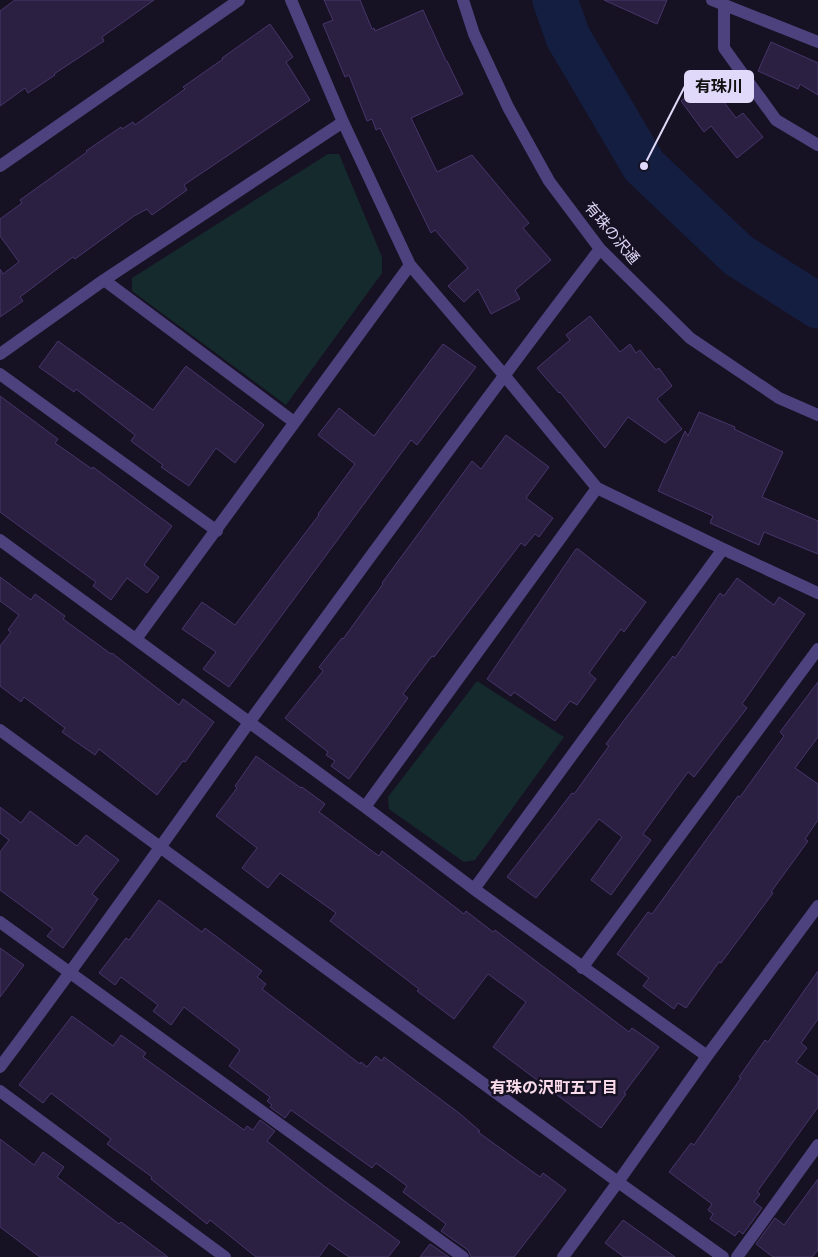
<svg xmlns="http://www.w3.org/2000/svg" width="818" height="1257" font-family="'Exo 2','Noto Sans JP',sans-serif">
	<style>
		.green { fill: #152a2d }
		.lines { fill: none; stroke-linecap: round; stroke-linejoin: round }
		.river { stroke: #131e41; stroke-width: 45 }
		.building { fill: #2c2042; stroke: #47356b }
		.minor { stroke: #4d427d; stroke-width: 12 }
		.labels { text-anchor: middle; stroke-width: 5; stroke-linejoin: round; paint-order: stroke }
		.street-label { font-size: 15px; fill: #e1d9fa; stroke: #171223 }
		.neighbourhood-label { font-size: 16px; font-weight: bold; fill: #fadbea; stroke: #171223 }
		.leader { fill: none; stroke: #e1d9fa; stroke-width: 2 }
		.callout-dot { fill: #e1d9fa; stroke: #171223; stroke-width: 2 }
		.callout { fill: #e1d9fa; stroke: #e1d9fa; stroke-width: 2 }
		.callout-label { font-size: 16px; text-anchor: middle; font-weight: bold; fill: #111 }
	</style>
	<rect width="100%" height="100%" fill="#171223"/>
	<path class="green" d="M 328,154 L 339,154 L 382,257 L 382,273 L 286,405 L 132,291 L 132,278 Z
		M 477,681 L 564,737 L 475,860 L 464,862 L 389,809 L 388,797 Z"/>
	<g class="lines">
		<path class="river" d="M 555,0 L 568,37 L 644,166 L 738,255 L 818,306"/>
	</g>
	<path class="building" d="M 15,0 L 154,0 L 102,37 L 104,41 L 54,74 L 55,75 L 28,93 L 25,88 L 0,106 L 0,11 Z
		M 324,0 L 360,0 L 372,29 L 374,28 L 375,31 L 423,10 L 446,61 L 447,61 L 463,94 L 411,118 L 437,172 L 472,155 L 529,223 L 523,228 L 551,260 L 515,290 L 520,299 L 491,314 L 478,289 L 464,302 L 448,286 L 468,268 L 435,230 L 431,233 L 380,128 L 376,130 L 372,119 L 367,121 L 349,75 L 345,77 L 323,24 L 333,20 Z
		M 604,0 L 667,0 L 657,24 Z
		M 270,24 L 293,57 L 286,62 L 310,100 L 184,185 L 187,190 L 152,215 L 147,209 L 134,216 L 75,259 L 73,257 L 20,297 L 23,301 L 0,317 L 0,269 L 3,274 L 19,262 L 0,236 L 0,219 L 22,203 L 20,200 L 87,152 L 86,151 L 121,127 L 122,129 L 133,122 L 135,125 L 185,89 L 183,87 L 223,59 L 222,58 Z
		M 771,42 L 818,63 L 818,95 L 800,84 L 798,89 L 758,71 Z
		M 708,81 L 736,118 L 743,113 L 763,137 L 737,158 L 711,126 L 704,132 L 681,101 Z
		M 590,316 L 620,352 L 630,344 L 636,353 L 640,350 L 656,370 L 659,368 L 672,386 L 657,399 L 682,429 L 665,443 L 628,417 L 605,448 L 560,392 L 559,393 L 537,368 L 570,340 L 566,335 Z
		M 58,341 L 153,410 L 186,366 L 264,425 L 235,463 L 216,448 L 189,486 L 161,467 L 163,465 L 131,441 L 135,435 L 76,389 L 74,392 L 39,367 Z
		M 443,344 L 476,367 L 417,445 L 411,440 L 229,687 L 203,669 L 216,652 L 182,629 L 202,602 L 235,625 L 319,515 L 318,514 L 355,464 L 318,435 L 339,408 L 374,436 Z
		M 0,396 L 58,439 L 55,443 L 92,469 L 93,467 L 172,526 L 144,565 L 159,577 L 147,593 L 127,578 L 111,600 L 93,586 L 96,582 L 0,512 Z
		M 699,412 L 735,427 L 734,429 L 783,452 L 762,497 L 818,521 L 818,554 L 764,532 L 759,545 L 710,523 L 713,516 L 658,491 L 685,431 L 688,436 Z
		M 506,435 L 549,467 L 526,498 L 553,518 L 539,537 L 535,534 L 525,546 L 521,543 L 434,657 L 432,656 L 403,694 L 408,698 L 349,779 L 331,766 L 335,761 L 326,755 L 328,752 L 285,718 L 323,671 L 319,667 L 342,638 L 343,639 L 383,584 L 382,583 L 472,461 L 481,469 Z
		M 576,549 L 578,549 L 646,602 L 624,632 L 621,629 L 589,673 L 596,679 L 577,705 L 570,701 L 555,721 L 514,692 L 511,696 L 487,679 Z
		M 0,577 L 31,600 L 35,594 L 65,616 L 63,619 L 111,654 L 112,653 L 179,705 L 183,699 L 214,722 L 185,762 L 183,761 L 157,795 L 99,749 L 95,755 L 62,732 L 65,728 L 24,697 L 21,702 L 0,686 L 0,646 L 11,632 L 8,630 L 19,615 L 0,601 Z
		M 737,578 L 774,605 L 779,597 L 805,614 L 742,704 L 747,708 L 694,777 L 688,772 L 643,834 L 651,840 L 611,895 L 591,880 L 622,837 L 599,819 L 536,898 L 507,877 L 572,793 L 574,794 L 609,746 L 606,744 L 673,656 L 675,658 L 720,593 L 724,596 Z
		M 818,682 L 818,737 L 795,768 L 818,784 L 818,820 L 805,839 L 808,841 L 771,892 L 773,893 L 721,963 L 719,962 L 686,1008 L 678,1003 L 674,1009 L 643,986 L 649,978 L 617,954 L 648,912 L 652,914 L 738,796 L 740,797 L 784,736 L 780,732 Z
		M 256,756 L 301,788 L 302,787 L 325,804 L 319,812 L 379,856 L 382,851 L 464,914 L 466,911 L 493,932 L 495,930 L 629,1032 L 632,1028 L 659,1047 L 624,1093 L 626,1094 L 601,1128 L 493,1047 L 526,1002 L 488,974 L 454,1019 L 417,991 L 419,989 L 330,921 L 336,913 L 280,873 L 268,888 L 242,868 L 257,848 L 216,816 L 237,788 L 235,786 Z
		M 0,807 L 21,823 L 30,811 L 77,846 L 86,835 L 119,860 L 92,894 L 98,899 L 63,948 L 47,936 L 53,929 L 0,890 L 0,852 L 9,840 L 0,833 Z
		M 159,900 L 202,932 L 205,928 L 262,971 L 257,977 L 266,984 L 262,989 L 360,1064 L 361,1062 L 367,1067 L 376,1056 L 382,1061 L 384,1057 L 459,1113 L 480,1131 L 478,1132 L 540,1177 L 543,1173 L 566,1190 L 514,1257 L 471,1257 L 468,1250 L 441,1231 L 446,1224 L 403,1192 L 407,1186 L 376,1163 L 372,1168 L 291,1110 L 285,1118 L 270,1107 L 272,1105 L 267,1101 L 270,1097 L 229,1066 L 240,1050 L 184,1007 L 171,1025 L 153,1011 L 158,1005 L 121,977 L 115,985 L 99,973 L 126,938 L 129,940 Z
		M 0,948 L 24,965 L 0,997 Z
		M 818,971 L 818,1019 L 801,1043 L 807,1048 L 796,1062 L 818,1077 L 818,1107 L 757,1192 L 760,1194 L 754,1202 L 762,1208 L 743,1234 L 739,1231 L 735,1236 L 710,1219 L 713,1214 L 708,1210 L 712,1204 L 669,1172 L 691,1143 L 694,1145 L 741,1078 L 739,1077 L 765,1040 L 768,1042 Z
		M 72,1016 L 113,1046 L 121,1035 L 146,1053 L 143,1057 L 244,1130 L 247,1126 L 253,1130 L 260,1120 L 275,1131 L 267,1141 L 324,1186 L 400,1242 L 388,1257 L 349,1257 L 329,1243 L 319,1257 L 256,1257 L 210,1220 L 207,1224 L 151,1179 L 152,1177 L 107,1144 L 111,1139 L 51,1093 L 43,1103 L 19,1085 Z
		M 0,1139 L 34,1165 L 43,1152 L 64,1167 L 57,1177 L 119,1224 L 121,1222 L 168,1257 L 40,1257 L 0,1227 Z
		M 818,1179 L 818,1250 L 812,1257 L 773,1257 L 756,1244 L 775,1218 L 784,1225 Z
		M 623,1220 L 675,1257 L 624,1257 L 605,1243 Z
		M 430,1244 L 449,1257 L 420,1257 Z"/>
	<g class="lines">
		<path class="minor" d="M 291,0 L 343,122 L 410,265 L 504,375 L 597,488 L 723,549 L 818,593
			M 463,0 L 474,34 L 508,107 L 549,181 L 600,249 L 690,338 L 779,398 L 818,415
			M 712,0 L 818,42
			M 724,5 L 724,48 L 776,120 L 818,145
			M 0,166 L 239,0
			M 104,280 L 294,422
			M 0,354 L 104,280 L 343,122
			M 0,374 L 217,531
			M 0,540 L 365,807 L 474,889 L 707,1056
			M 136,639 L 410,265
			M 0,730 L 618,1182 L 723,1257
			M 365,807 L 597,488
			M 474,889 L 723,549
			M 0,922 L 463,1257
			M 582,968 L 818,649
			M 0,1067 C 85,954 166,839 248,724 C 364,565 480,406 600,249
			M 0,1091 L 225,1257
			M 563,1257 L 618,1182 L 707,1056 L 818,906
			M 737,1257 L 818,1145"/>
	</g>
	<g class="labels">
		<g class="street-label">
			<text transform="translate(612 233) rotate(50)" y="5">有珠の沢通</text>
		</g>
		<g class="neighbourhood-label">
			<text x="554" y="1093">有珠の沢町五丁目</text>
		</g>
	</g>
	<path class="leader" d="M644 166L685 86"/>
	<circle class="callout-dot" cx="644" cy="166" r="5"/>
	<rect class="callout" x="685" y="71" width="68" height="31" rx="5"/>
	<g class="callout-label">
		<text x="719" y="92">有珠川</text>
	</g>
</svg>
